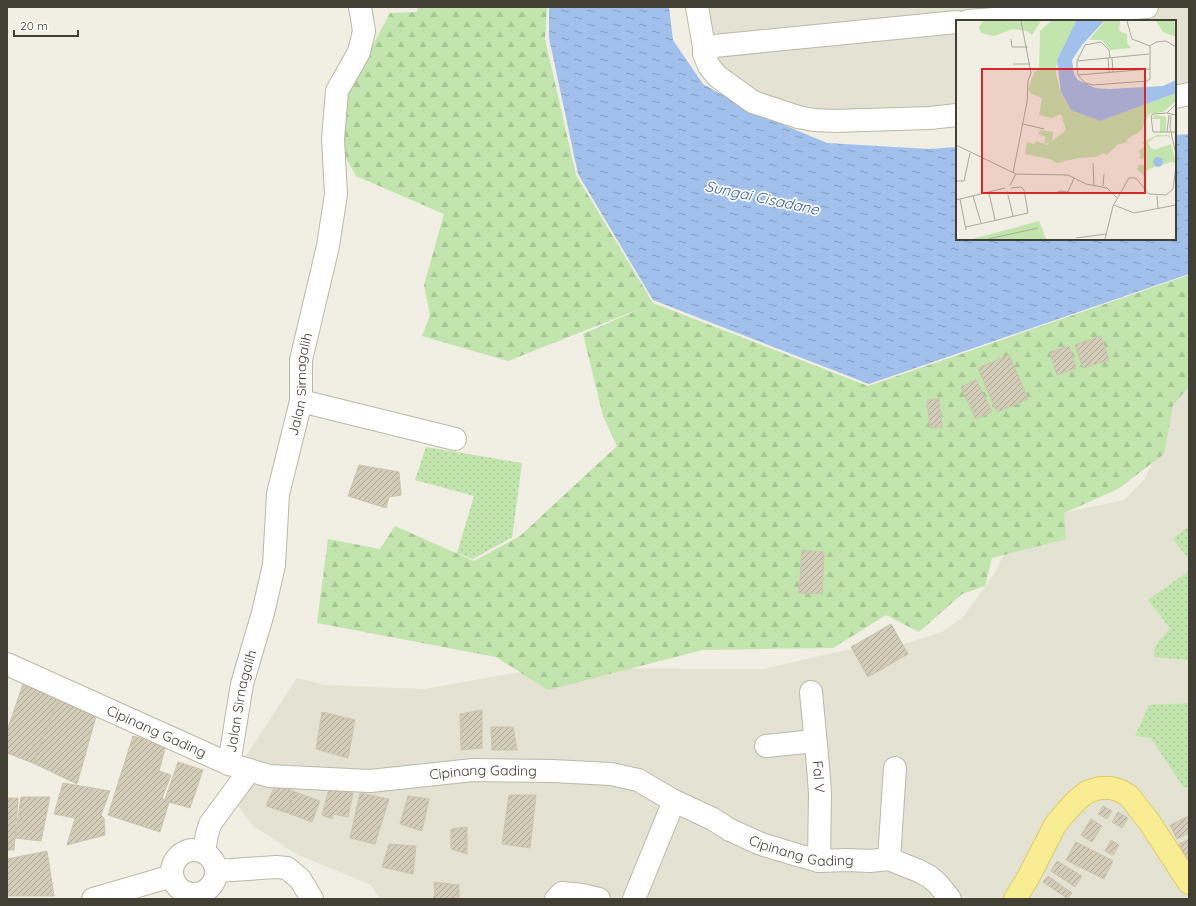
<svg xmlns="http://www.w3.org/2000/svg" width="1196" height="906" font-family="Quicksand,sans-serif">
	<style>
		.residential { fill: #e4e2d2 }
		.grass { fill: url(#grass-dots) }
		.forest { fill: url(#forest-firs) }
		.water { fill: url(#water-ripples) }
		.building { fill: url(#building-hatch); stroke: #ccc5ad }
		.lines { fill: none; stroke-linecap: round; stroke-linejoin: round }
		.minor-casing { stroke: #bbb8a7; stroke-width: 24 }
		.major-casing { stroke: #ddcd65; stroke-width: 24 }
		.minor { stroke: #fff; stroke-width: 22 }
		.major { stroke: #f9ed94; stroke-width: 22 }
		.labels { text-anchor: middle; stroke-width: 3.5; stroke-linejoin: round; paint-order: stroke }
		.street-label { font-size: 14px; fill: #423f34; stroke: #fff }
		.water-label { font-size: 15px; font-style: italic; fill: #3362a8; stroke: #fff }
		.inset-road { fill: none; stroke: #aba99d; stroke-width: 1 }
		.view { fill: #d62828; fill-opacity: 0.15; stroke: #d62828; stroke-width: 2 }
		.inset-edge { fill: none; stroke: #423f34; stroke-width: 2 }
	</style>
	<defs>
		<pattern id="grass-dots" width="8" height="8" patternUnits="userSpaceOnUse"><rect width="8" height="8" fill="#c2e4ad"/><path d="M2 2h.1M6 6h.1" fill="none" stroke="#a8c595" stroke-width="1.8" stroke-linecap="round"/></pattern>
		<pattern id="forest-firs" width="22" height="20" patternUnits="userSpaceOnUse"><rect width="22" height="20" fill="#c2e4ad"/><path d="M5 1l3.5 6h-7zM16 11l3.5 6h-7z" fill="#a8c595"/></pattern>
		<pattern id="water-ripples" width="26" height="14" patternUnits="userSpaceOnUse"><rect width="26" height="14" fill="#a1c0ec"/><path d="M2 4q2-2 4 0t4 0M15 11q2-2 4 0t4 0" fill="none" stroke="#859dc0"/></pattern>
		<pattern id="building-hatch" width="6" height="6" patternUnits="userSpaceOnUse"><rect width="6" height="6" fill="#d2ccb9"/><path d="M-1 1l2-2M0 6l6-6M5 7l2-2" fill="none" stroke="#aca797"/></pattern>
	</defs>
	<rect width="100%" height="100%" fill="#f1efe3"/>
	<path class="residential" d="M 689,7 L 1189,7 L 1189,100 L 1175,101 L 1175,21 L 957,21 L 957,120 L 821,131 L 716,86 Z
		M 1189,363 L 1189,899 L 380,899 L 371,885 L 296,854 L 252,825 L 237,804 L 231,779 L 297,678 L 325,685 L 424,689 L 543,668 L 763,669 L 846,650 L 888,649 L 942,632 L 963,617 L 994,574 L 1018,526 L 1043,517 L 1124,500 L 1144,480 L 1156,455 L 1174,378 Z"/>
	<path class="grass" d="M 426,447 L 522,463 L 512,538 L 507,540 L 473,559 L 457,553 L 474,496 L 415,480 Z
		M 1189,526 L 1189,560 L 1173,539 Z
		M 1189,571 L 1189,617 L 1187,618 L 1189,625 L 1189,660 L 1154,657 L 1155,646 L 1170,628 L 1148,600 Z
		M 1189,697 L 1189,786 L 1184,788 L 1151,738 L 1135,736 L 1149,705 L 1189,703 Z"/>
	<path class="forest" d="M 418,7 L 547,7 L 545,39 L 576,175 L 653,303 L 868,386 L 1189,275 L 1189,387 L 1173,405 L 1164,454 L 1118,489 L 1064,513 L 1066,539 L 992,558 L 985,586 L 962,594 L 919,632 L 886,615 L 833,648 L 702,650 L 548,690 L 496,657 L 317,623 L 328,539 L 380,549 L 395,526 L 474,561 L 520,536 L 617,446 L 603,416 L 583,334 L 647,306 L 508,361 L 422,336 L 430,315 L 424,285 L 444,214 L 356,176 L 338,144 L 340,106 L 390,13 L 417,12 Z"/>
	<path class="water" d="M 549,7 L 669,7 L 673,40 L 703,84 L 751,111 L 827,143 L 929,149 L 957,147 L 957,239 L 1175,239 L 1175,135 L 1189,134 L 1189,274 L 869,384 L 653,300 L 578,174 L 549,38 Z"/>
	<path class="building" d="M 1101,336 L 1109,360 L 1083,368 L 1075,345 Z
		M 1069,346 L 1076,368 L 1057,375 L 1050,352 Z
		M 1009,355 L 1028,399 L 997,412 L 978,368 Z
		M 976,380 L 992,412 L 976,419 L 961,387 Z
		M 939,399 L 942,427 L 930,428 L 927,400 Z
		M 359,465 L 399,472 L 401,495 L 389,497 L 386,508 L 348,496 Z
		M 802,550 L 824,552 L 822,594 L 799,593 Z
		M 891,624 L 908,654 L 868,677 L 851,647 Z
		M 23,684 L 58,700 L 33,763 L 7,753 L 7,731 Z
		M 58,700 L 97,713 L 77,784 L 33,763 Z
		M 482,710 L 482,748 L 461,750 L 460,714 Z
		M 322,712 L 355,720 L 348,758 L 316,749 Z
		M 491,727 L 513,727 L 517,750 L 492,750 Z
		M 133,736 L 166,745 L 159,771 L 171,775 L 162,798 L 169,802 L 160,832 L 108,815 Z
		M 178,762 L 203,770 L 190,808 L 169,802 L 165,799 Z
		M 63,783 L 110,791 L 101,815 L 104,818 L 105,835 L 67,845 L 75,818 L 54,814 Z
		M 276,783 L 295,792 L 288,813 L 266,806 Z
		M 329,789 L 353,793 L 348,817 L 333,814 L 332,819 L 322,815 Z
		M 295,792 L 320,801 L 312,822 L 288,813 Z
		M 360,793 L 389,799 L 375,844 L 350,838 Z
		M 509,795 L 536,795 L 530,848 L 502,844 Z
		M 408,796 L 429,799 L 422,831 L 400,824 Z
		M 21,797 L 50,797 L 41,841 L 15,838 Z
		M 7,798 L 18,798 L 14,850 L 7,850 Z
		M 1103,806 L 1112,811 L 1107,819 L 1098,814 Z
		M 1118,812 L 1128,818 L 1122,828 L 1112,822 Z
		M 1189,816 L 1189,833 L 1177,839 L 1170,825 Z
		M 1091,819 L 1102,826 L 1092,842 L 1081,835 Z
		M 467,827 L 467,854 L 451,849 L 451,829 Z
		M 1189,839 L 1189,860 L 1187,860 L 1179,844 Z
		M 1111,840 L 1119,845 L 1113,855 L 1105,851 Z
		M 1076,842 L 1113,861 L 1104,879 L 1066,860 Z
		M 389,844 L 416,846 L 413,874 L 382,867 Z
		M 47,851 L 54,896 L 7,896 L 7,859 Z
		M 1057,861 L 1082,876 L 1075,887 L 1051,871 Z
		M 1048,876 L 1072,893 L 1068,899 L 1043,882 Z
		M 434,882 L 459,885 L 459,899 L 433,899 L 435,893 Z"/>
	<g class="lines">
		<g class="minor-casing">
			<g id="minor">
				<path d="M 697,7 L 704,47 L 957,22"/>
				<path d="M 968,21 L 1147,7"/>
				<path d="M 704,47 L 704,54 L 709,66 L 717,76 L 753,102 L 798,117 L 814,120 L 834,121 L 930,118 L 957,115"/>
				<path d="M 1175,97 L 1189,94"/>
				<path d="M 301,401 L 455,439"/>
				<path id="s1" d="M 7,664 L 229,764 L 269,776 L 370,781 L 473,770 L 552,771 L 611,774 L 638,780 L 674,801 L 713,819 L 730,830 L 761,844 L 797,855 L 819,861 L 847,860 L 870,861 L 889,859 L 919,871 L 930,877 L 938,884 L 950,899"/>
				<path id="s2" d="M 811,692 L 818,766 L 820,793 L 819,861"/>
				<path d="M 766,746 L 815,741"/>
				<path id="s3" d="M 229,764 L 242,684 L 263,613 L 274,565 L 278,494 L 301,401 L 301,360 L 328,246 L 336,194 L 333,139 L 337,91 L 359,52 L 364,31 L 360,7"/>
				<circle cx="194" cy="872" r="22"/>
				<path d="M 204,851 L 207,834 L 210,824 L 249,771"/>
				<path d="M 889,859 L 895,768"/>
				<path d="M 217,871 L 276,867 L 287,868 L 300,879 L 312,899"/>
				<path d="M 93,899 L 172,876"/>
				<path d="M 556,899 L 562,893 L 582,895 L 599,899"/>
				<path d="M 634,899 L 674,801"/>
			</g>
		</g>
		<g class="major-casing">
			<path id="major" d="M 1015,899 L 1028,878 L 1055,825 L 1064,814 L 1077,800 L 1087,792 L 1100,788 L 1111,788 L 1121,791 L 1129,796 L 1150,823 L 1189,883"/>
		</g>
		<use href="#minor" class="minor"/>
		<use href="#major" class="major"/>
	</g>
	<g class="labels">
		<g class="street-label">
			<text dy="5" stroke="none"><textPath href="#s3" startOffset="388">Jalan Sirnagalih</textPath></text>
			<text dy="5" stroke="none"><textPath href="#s3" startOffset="64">Jalan Sirnagalih</textPath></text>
			<text dy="5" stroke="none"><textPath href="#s1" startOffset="164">Cipinang Gading</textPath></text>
			<text dy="5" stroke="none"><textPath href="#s1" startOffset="500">Cipinang Gading</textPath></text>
			<text dy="5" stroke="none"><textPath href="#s2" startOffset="85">Fal V</textPath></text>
			<text dy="5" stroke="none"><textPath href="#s1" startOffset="836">Cipinang Gading</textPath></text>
		</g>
		<g class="water-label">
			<text transform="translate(762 198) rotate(12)" y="5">Sungai Cisadane</text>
		</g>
	</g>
	<g transform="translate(956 20)">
		<rect width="220" height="220" fill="#f1efe3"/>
		<path d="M 198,95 L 210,97 L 210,111 L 204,113 L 204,99 L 196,99 ZM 84,110 L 97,112 L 96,122 L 88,124 L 90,117 L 82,114 ZM 201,115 L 213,115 L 216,121 L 212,116 L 199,117 L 192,123 L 194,127 L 198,130 L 215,124 L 220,143 L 215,142 L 193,149 L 188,156 L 181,149 L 183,145 L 188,145 L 188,139 L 183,138 L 185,135 L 183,131 L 189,126 L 186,122 L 188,121 ZM 83,201 L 90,219 L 16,219 Z" fill="#c2e4ad"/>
		<path d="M 27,1 L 85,1 L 76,15 L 71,11 L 57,9 L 38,16 L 25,13 L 23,7 ZM 95,1 L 120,1 L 101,40 L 100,54 L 105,73 L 115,90 L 144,101 L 220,73 L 220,81 L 207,92 L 193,94 L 185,111 L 171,119 L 171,122 L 161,125 L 151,135 L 147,133 L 140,137 L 122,138 L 101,143 L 94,139 L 69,134 L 71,122 L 78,124 L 80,121 L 91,125 L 110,110 L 105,94 L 95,98 L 83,95 L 86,78 L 74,73 L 72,69 L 79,51 L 83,50 L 84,11 ZM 200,1 L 218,1 L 220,17 L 207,12 Z" fill="#c2e4ad"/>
		<path d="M 149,1 L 164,1 L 163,11 L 171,14 L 171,23 L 175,28 L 154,30 L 146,20 L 133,20 Z" fill="#c2e4ad"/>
		<path d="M 120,1 L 148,1 L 126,25 L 116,40 L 118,54 L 122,60 L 139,68 L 153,69 L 207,66 L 220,60 L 220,73 L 144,101 L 115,90 L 105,72 L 101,40 ZM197 142a5 5 0 1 1 10 0a5 5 0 1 1-10 0Z" fill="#a1c0ec"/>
		<path class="inset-road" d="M 171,1 L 176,19 L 194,26M 55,19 L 56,27 L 72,27M 193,34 L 121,41 L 121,48 L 122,55 L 194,49M 152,38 L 153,52M 156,38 L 157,52M 121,41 L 129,25 L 145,22 L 153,30 L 154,38M 57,44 L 74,44M 122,55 L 129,63 L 137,65 L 191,61 L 194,59 L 194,26 L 200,22 L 210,21 L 220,27M 211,93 L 220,84M 215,95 L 214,108 L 220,134M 220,95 L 211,93 L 197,94 L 195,96 L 197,112 L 220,112M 67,104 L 88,109M 211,112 L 213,95M 0,125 L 60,154 L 112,155 L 130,164 L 151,168 L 161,178M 137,143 L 138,166M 57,153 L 71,82 L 72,61 L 75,53 L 65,1M 0,161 L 8,161 L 14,133M 54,165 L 60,154M 147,166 L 148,154M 51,171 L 57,196M 33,173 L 39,200M 101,173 L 103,171 L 112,172 L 118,158M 17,176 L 25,203M 201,176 L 202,189M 4,179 L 10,210M 0,180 L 49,168M 158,185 L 178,193 L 220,185M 10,207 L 72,193 L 68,170 L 65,167 L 55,168M 120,218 L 150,214M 32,219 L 82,208M 149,219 L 157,186 L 173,158 L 180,158 L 193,174 L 210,175 L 217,169 L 220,147"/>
		<path class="view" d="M 26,49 L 189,49 L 189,173 L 26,173 Z"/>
		<rect width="220" height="220" class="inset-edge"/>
	</g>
	<rect width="1196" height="906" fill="none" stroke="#423f34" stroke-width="16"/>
	<path d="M14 30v6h64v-6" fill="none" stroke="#423f34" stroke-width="2"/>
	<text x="20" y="30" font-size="12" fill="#423f34" stroke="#ffffff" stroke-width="3" paint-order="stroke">20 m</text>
</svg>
